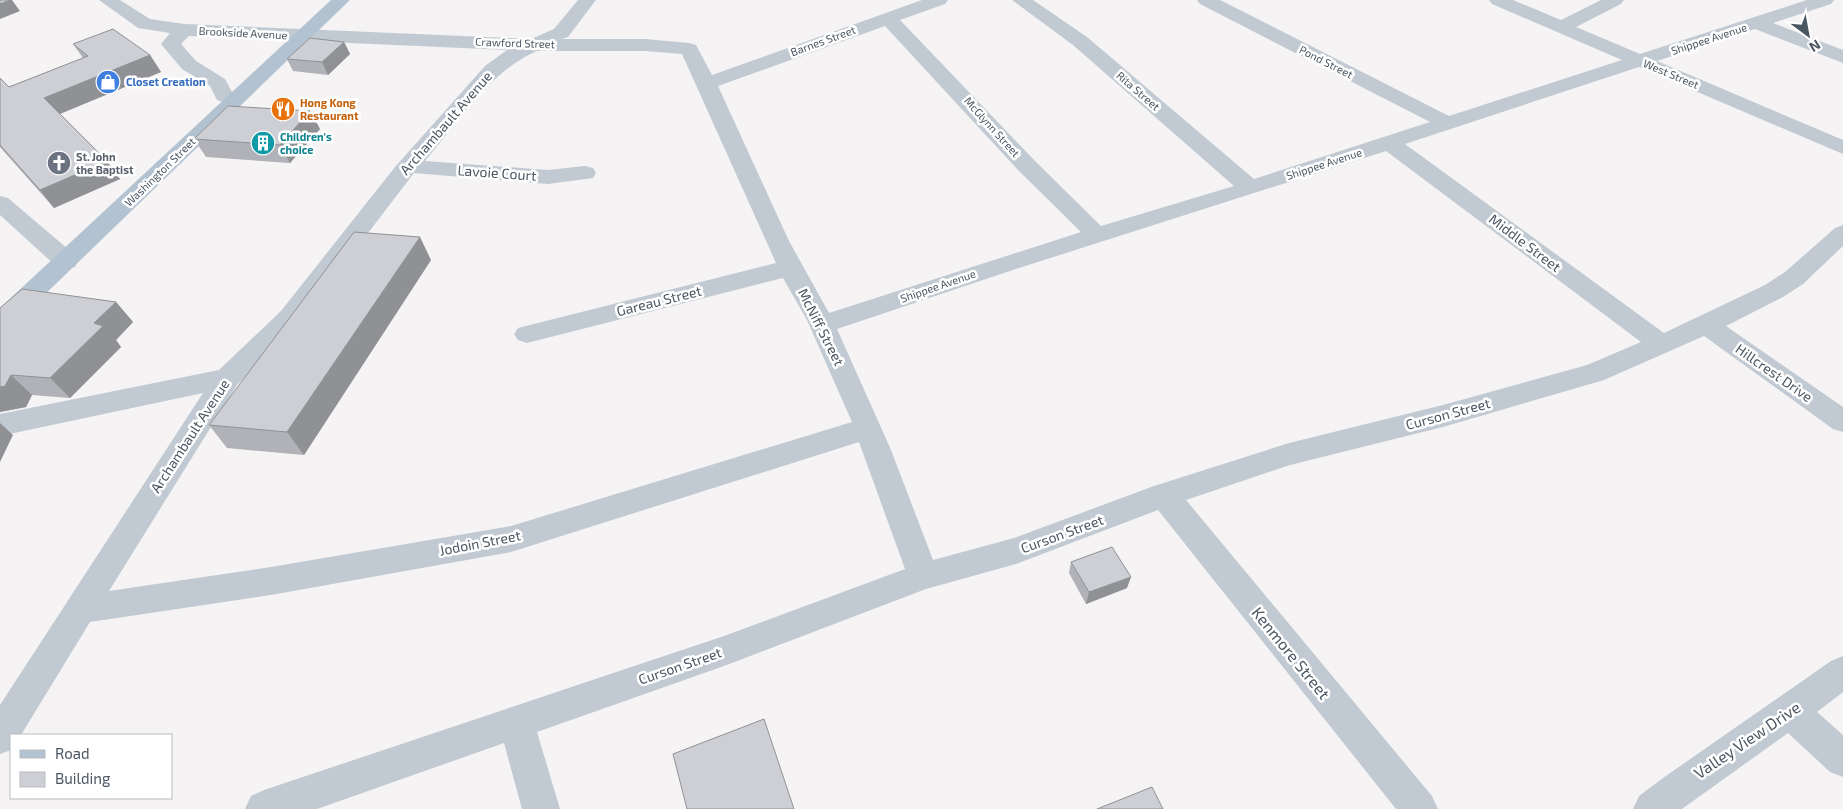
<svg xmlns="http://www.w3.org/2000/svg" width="1843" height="809" font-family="'Exo 2',sans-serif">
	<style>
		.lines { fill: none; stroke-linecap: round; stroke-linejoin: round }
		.minor { fill: #c1cad2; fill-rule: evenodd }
		.major { fill: #b3c2d1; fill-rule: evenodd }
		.wall { fill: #b0b2b7 }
		.shaded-wall { fill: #909195 }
		.building { fill: #cdcfd5; stroke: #909195 }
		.labels { text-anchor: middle; stroke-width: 5; stroke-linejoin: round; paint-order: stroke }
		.far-street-label { font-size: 11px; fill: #4a5661; stroke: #fff }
		.far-shop-label { font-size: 11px; font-weight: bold; fill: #366cbe; stroke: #fff; text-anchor: start }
		.far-food-label { font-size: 11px; font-weight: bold; fill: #c56008; stroke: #fff; text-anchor: start }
		.far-culture-label { font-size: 11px; font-weight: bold; fill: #0d838f; stroke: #fff; text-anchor: start }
		.far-worship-label { font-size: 11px; font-weight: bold; fill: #5b616d; stroke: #fff; text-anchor: start }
		.street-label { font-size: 14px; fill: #4a5661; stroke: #fff }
		.near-street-label { font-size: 16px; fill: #4a5661; stroke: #fff }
	</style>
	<rect width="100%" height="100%" fill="#f5f3f3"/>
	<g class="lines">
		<path class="minor" d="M 99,0 L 120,0 L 150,19 L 184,24 L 531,39 L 554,29 L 578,0 L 596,0 L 568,37 L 562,39 L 645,39 L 689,43 L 696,45 L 712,75 L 922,0 L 948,0 L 945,4 L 900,20 L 1035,161 L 1101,226 L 1234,186 L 1073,45 L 1012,0 L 1033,0 L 1087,37 L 1254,179 L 1430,122 L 1200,4 L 1197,0 L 1220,0 L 1449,116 L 1622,60 L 1492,4 L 1489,0 L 1513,0 L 1561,20 L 1601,0 L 1624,0 L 1621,4 L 1576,27 L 1640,54 L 1807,0 L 1834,0 L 1831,4 L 1773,23 L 1843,50 L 1843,63 L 1755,29 L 1657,61 L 1843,140 L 1843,154 L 1639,67 L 1405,144 L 1664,333 L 1765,285 L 1785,272 L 1835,228 L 1843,225 L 1843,246 L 1803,284 L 1783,297 L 1726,326 L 1843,407 L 1843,432 L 1833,429 L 1704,336 L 1604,380 L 1443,427 L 1290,465 L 1186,500 L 1432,796 L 1438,809 L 1396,809 L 1158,510 L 1016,564 L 926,589 L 724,666 L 537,732 L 560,809 L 522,809 L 504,743 L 317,809 L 245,809 L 251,796 L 264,790 L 724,636 L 905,569 L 859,442 L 511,552 L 271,595 L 90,622 L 21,735 L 11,735 L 11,750 L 0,754 L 0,705 L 203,393 L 0,436 L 0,414 L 219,370 L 281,311 L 395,167 L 485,66 L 507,50 L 189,36 L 181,44 L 196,61 L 225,79 L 232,92 L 242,96 L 245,100 L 242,104 L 235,106 L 217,100 L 210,86 L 182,69 L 161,44 L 170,33 L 138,28 ZM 885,26 L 1019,171 L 1081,232 L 829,313 L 789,241 L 718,86 ZM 537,51 L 645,51 L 682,54 L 776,263 L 518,328 L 514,334 L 518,340 L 527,343 L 783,278 L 807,320 L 852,422 L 511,526 L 271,567 L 109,591 L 237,385 L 299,323 L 414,173 L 548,184 L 593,178 L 596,173 L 593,168 L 585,166 L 548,170 L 425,161 C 457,123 490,71 537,51 ZM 1386,151 L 1641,342 L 1587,365 L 1443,405 L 1289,443 L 1154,486 L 1014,538 L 933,560 L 891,450 L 837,329 L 1019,268 Z
			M 0,196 L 8,198 L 75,255 L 78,261 L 75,267 L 66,269 L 57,267 L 0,215 Z
			M 1843,656 L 1843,692 L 1817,712 L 1843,735 L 1843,777 L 1830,772 L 1788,733 L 1682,809 L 1633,809 L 1639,796 L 1663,778 L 1831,661 Z"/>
		<path class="major" d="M 331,0 L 350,0 L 9,329 L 0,332 L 0,308 Z"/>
	</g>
	<path class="wall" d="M 344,42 L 350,54 L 328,75 L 293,71 L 287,59 Z
		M 73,44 L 150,55 L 161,72 L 60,114 L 120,179 L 54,208 L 0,147 L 0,78 L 9,87 L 83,58 Z
		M 310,111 L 320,129 L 290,163 L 206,157 L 194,139 Z
		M 431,260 L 304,455 L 227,448 L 209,425 Z
		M 116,302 L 133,322 L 116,340 L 121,347 L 70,398 L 32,395 L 26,407 L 0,412 L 0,308 Z
		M 1071,562 L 1127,588 L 1086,604 L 1069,573 Z"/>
	<path class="shaded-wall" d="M 10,0 L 12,0 L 20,11 L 0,19 L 0,4 Z
		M 344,42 L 350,54 L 328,75 L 322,62 Z
		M 150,55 L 161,72 L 57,115 L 44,98 Z
		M 310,111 L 320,129 L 290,163 L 280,145 Z
		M 107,161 L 120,179 L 54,208 L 40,190 Z
		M 420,237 L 431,260 L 304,455 L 287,432 Z
		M 116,302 L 133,322 L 116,340 L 121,347 L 70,398 L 50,378 L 94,323 Z
		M 11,375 L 32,395 L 26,407 L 0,412 L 0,387 Z
		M 0,423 L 13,435 L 0,462 Z
		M 1131,577 L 1127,588 L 1086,604 L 1089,592 Z"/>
	<path class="building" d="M 0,0 L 10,0 L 0,4 Z
		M 113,29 L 150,55 L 44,98 L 107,161 L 40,190 L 0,145 L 0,78 L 9,87 L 88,56 L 73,44 Z
		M 310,38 L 344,42 L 322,62 L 287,59 Z
		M 228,106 L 310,111 L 280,145 L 194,139 Z
		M 354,232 L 420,237 L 287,432 L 209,425 Z
		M 22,289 L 116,302 L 94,323 L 103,326 L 50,378 L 11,375 L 5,386 L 0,387 L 0,308 Z
		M 1112,547 L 1131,577 L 1089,592 L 1071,562 Z
		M 764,719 L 794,809 L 687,809 L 673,754 Z
		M 1152,787 L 1163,809 L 1097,809 Z"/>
	<defs>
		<g id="shop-disc" transform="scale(1.25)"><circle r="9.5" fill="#3f7fe0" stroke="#fff"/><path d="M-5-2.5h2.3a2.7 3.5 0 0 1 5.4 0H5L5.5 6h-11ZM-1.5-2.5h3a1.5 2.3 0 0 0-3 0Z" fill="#fff"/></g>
		<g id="restaurant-disc" transform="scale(1.25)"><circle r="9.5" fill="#e8710a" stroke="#fff"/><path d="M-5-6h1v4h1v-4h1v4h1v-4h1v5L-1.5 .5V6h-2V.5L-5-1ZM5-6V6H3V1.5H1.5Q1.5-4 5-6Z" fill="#fff"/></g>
		<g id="building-disc" transform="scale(1.25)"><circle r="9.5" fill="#0f9aa8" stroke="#fff"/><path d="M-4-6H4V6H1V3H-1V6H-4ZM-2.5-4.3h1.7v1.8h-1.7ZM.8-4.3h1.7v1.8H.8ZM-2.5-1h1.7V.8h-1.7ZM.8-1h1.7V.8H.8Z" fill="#fff"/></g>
		<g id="church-disc" transform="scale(1.25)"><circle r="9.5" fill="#6b7280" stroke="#fff"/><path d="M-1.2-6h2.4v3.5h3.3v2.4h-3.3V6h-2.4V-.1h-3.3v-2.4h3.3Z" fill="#fff"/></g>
	</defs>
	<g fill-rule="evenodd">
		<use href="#shop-disc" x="108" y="82"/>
		<use href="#restaurant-disc" x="283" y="109"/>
		<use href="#building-disc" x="263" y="143"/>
		<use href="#church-disc" x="59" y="163"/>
	</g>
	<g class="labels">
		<g class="far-street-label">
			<text transform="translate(243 33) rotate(3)" y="4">Brookside Avenue</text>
			<text transform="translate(1709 39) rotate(-18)" y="4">Shippee Avenue</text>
			<text transform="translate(823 41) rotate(-20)" y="4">Barnes Street</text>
			<text transform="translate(515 43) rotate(2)" y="4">Crawford Street</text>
			<text transform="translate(1326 62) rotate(27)" y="4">Pond Street</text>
			<text transform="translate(1671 74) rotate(23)" y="4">West Street</text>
			<text transform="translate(1138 91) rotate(41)" y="4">Rita Street</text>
			<text transform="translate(992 127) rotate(48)" y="4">McGlynn Street</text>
			<text transform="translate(1324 164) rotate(-18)" y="4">Shippee Avenue</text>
			<text transform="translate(160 172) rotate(-44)" y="4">Washington Street</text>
			<text transform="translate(938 286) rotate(-19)" y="4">Shippee Avenue</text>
		</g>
		<g class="far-shop-label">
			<text x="126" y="86">Closet Creation</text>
		</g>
		<g class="far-food-label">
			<text x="300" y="107">Hong Kong<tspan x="300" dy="13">Restaurant</tspan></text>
		</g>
		<g class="far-culture-label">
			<text x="280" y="141">Children's<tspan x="280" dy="13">choice</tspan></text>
		</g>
		<g class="far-worship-label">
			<text x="76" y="161">St. John<tspan x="76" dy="13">the Baptist</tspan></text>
		</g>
		<g class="street-label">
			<text transform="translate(446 123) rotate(-49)" y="5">Archambault Avenue</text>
			<text transform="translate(497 173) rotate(4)" y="5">Lavoie Court</text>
			<text transform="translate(1525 243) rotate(37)" y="5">Middle Street</text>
			<text transform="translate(659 301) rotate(-14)" y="5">Gareau Street</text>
			<text transform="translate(821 327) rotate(63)" y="5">McNiff Street</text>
			<text transform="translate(1774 373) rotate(35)" y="5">Hillcrest Drive</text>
			<text transform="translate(1448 414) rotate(-15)" y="5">Curson Street</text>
			<text transform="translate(190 436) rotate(-57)" y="5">Archambault Avenue</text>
			<text transform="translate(1062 534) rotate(-20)" y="5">Curson Street</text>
			<text transform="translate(480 543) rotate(-11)" y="5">Jodoin Street</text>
			<text transform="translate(680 666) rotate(-19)" y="5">Curson Street</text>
		</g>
		<g class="near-street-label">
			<text transform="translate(1291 653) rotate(51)" y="6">Kenmore Street</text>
			<text transform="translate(1747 740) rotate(-34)" y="6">Valley View Drive</text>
		</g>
	</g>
	<rect x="10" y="734" width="162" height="65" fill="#ffffff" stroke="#b7bbc0"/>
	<rect x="20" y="750" width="25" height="8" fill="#b3c2d1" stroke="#b7bbc0"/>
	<text x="55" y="759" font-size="15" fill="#4a5661">Road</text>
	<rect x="20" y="772" width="25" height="15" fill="#cdcfd5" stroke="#b7bbc0"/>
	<text x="55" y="784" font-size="15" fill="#4a5661">Building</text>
	<g transform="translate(1808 35) rotate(148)" stroke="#ffffff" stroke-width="4" paint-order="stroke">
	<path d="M0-4L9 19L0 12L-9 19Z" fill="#4a5661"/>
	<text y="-8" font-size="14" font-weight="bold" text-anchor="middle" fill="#4a5661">N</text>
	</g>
</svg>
